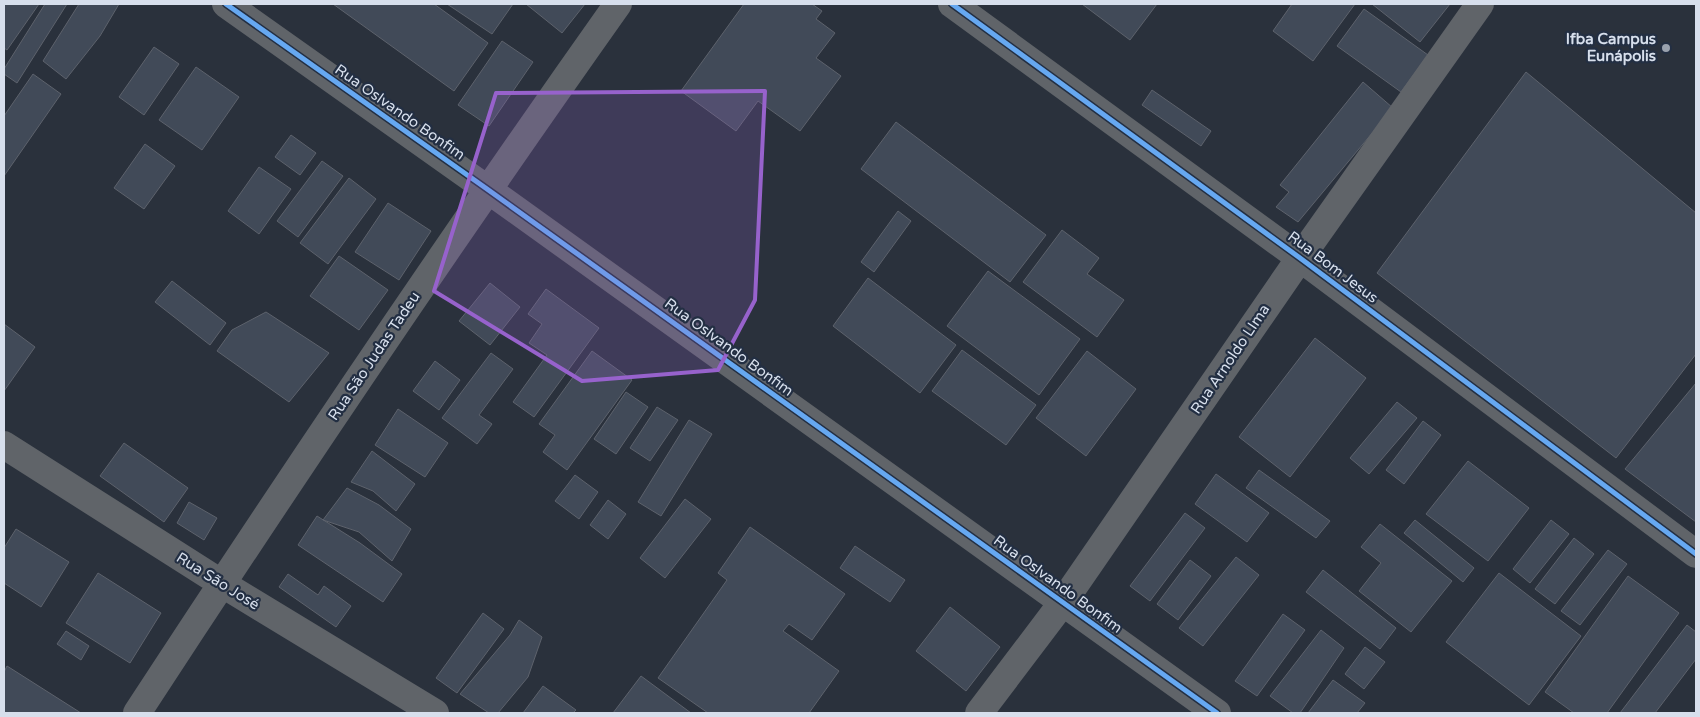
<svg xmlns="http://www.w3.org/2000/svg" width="1700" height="717" font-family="'Varela Round',sans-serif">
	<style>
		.building { fill: #414a58; stroke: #5d626c }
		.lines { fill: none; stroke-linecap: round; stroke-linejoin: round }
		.street { stroke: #606469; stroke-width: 28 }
		.cycleway-casing { stroke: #232f43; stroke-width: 8 }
		.cycleway { stroke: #66a8f1; stroke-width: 5 }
		.marked { fill: #9762cc; fill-opacity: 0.2; stroke: #9762cc; stroke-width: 4; stroke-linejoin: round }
		.poi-dot { fill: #9aa2ae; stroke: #232f43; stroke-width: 2 }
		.labels { text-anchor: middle; stroke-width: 4.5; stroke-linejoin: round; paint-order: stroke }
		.poi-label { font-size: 15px; font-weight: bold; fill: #d7dfec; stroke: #232f43; text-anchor: end }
		.street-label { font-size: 15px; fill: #d7dfec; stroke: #232f43 }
	</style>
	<rect width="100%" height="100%" fill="#2a313c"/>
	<path class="building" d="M 4,4 L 39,4 L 7,50 L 4,48 Z
		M 45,4 L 67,4 L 17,83 L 4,74 L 4,69 Z
		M 79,4 L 119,4 L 100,36 L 66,79 L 43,61 Z
		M 333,4 L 434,4 L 488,43 L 454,91 Z
		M 447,4 L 513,4 L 492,34 Z
		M 526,4 L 585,4 L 562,33 Z
		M 744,4 L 812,4 L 822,11 L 816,19 L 835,33 L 816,58 L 841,76 L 800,131 L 758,101 L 736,131 L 681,91 Z
		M 1082,4 L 1157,4 L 1130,40 Z
		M 1292,4 L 1355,4 L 1313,61 L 1273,31 Z
		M 1372,4 L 1450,4 L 1420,42 Z
		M 1364,9 L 1428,55 L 1401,92 L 1337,46 Z
		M 502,41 L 533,62 L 489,126 L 458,105 Z
		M 154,47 L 179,64 L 144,115 L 119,97 Z
		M 196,67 L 239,97 L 202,150 L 159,120 Z
		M 1526,72 L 1696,213 L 1696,354 L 1616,458 L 1377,273 Z
		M 33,74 L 61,94 L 4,176 L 4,116 Z
		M 1363,82 L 1393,108 L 1298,222 L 1276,207 L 1289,192 L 1280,185 Z
		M 1152,90 L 1211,131 L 1201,146 L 1142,105 Z
		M 896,122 L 1046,235 L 1010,282 L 861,169 Z
		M 291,135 L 316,153 L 300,175 L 275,157 Z
		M 145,144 L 175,166 L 144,209 L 114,188 Z
		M 322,161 L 343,176 L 298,237 L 277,221 Z
		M 259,167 L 291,189 L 259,234 L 228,211 Z
		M 349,178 L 376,199 L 328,264 L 300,243 Z
		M 388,203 L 431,231 L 399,280 L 355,252 Z
		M 898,211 L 911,221 L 874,272 L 861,262 Z
		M 1062,230 L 1099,258 L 1087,274 L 1124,300 L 1097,337 L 1023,282 Z
		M 339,256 L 388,290 L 359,330 L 310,296 Z
		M 988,271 L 1080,339 L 1039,395 L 947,326 Z
		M 868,278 L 956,345 L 920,393 L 833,326 Z
		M 172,281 L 226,323 L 210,345 L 155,302 Z
		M 490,283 L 520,307 L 490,345 L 459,321 Z
		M 546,289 L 599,328 L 534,417 L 513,402 L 547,355 L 529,343 L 542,324 L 528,314 Z
		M 266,312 L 329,353 L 289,402 L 217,351 L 232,330 Z
		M 4,324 L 35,347 L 4,391 Z
		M 1315,338 L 1366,378 L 1290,477 L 1239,437 Z
		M 962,350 L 1036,405 L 1006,445 L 932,391 Z
		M 592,351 L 632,380 L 567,470 L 543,452 L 555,435 L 539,424 Z
		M 1087,351 L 1136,389 L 1086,456 L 1036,418 Z
		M 491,353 L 513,369 L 479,415 L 492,424 L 477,444 L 442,418 Z
		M 435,361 L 460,380 L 439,410 L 413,391 Z
		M 1696,383 L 1696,522 L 1625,469 Z
		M 626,392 L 648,407 L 616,454 L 594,439 Z
		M 1397,402 L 1417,418 L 1369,474 L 1350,458 Z
		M 657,407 L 678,420 L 650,461 L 630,448 Z
		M 398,409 L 448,443 L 425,477 L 375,445 Z
		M 689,420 L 712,434 L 661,516 L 638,502 Z
		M 1423,421 L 1441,435 L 1404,484 L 1386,470 Z
		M 124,443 L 188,488 L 164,522 L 100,476 Z
		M 372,451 L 415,484 L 396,511 L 373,491 L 351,482 Z
		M 1468,461 L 1529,508 L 1488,561 L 1426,514 Z
		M 1259,470 L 1330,521 L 1316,538 L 1246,488 Z
		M 1216,474 L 1269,513 L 1247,542 L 1195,504 Z
		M 575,475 L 598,492 L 579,519 L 555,501 Z
		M 347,488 L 379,505 L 411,529 L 392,561 L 359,532 L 323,520 Z
		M 685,499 L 711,519 L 665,578 L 640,558 Z
		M 608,500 L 626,514 L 608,539 L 590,525 Z
		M 189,502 L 217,518 L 204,540 L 177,523 Z
		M 1185,513 L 1205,528 L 1150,601 L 1130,586 Z
		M 317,516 L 360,543 L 402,574 L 383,602 L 298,545 Z
		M 1415,520 L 1474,568 L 1463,582 L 1404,533 Z
		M 1551,520 L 1569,534 L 1530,583 L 1513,569 Z
		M 1380,524 L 1452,581 L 1411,632 L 1359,591 L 1381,563 L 1361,547 Z
		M 750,527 L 845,594 L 812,640 L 789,624 L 783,631 L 839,671 L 809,713 L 708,713 L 658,678 L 727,580 L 718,573 Z
		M 16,529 L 69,562 L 41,607 L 4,583 L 4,548 Z
		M 1574,538 L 1594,554 L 1555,604 L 1535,589 Z
		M 855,546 L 905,580 L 890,602 L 840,568 Z
		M 1608,550 L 1627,564 L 1580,625 L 1561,611 Z
		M 1236,557 L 1259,575 L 1203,646 L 1179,628 Z
		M 1190,560 L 1211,576 L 1178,620 L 1157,604 Z
		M 1323,570 L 1396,628 L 1380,649 L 1306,592 Z
		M 98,573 L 161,613 L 130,663 L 66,623 Z
		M 1499,573 L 1581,636 L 1529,705 L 1446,642 Z
		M 288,574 L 318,595 L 324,586 L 351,606 L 336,627 L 279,587 Z
		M 1628,576 L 1679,613 L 1607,713 L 1574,713 L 1545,692 Z
		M 950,607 L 1000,647 L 966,691 L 916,651 Z
		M 483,613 L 504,629 L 457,693 L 436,678 Z
		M 1283,614 L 1305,630 L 1257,696 L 1235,681 Z
		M 519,620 L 542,637 L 528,677 L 498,713 L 489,713 L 460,694 L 510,635 Z
		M 1687,625 L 1696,632 L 1696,659 L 1655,713 L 1620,713 Z
		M 1321,630 L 1344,648 L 1300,713 L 1293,713 L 1270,696 Z
		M 66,631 L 89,646 L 81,660 L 57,644 Z
		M 1365,647 L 1385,662 L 1364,689 L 1345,674 Z
		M 7,666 L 81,713 L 4,713 L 4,672 Z
		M 641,676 L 691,713 L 613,713 Z
		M 1333,680 L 1365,703 L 1357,713 L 1308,713 Z
		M 543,686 L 576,710 L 573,713 L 523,713 Z"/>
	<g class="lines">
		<path class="street" d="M 226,4 L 487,189 L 1217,713
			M 952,4 L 1300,258 L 1696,554
			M 4,445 L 221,583 L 435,713
			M 137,713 C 293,474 453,237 618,4
			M 979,713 L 1063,602 L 1300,258 L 1480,4"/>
		<g class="cycleway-casing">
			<path id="cycleway" d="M 226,4 L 487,189 L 1217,713
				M 952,4 L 1300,258 L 1696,554"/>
		</g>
		<use href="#cycleway" class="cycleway"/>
	</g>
	<path class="marked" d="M 765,91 L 755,300 L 718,370 L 582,381 L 434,291 L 496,93 Z"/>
	<circle class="poi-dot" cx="1666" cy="48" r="5"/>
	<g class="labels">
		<g class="poi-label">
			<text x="1656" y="44">Ifba Campus<tspan x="1656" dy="17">Eunápolis</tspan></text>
		</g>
		<g class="street-label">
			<text transform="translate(400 112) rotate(35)" y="5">Rua Oslvando Bonfim</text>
			<text transform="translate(1333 267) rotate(37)" y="5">Rua Bom Jesus</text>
			<text transform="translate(729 347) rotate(36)" y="5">Rua Oslvando Bonfim</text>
			<text transform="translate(374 356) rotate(-56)" y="5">Rua São Judas Tadeu</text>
			<text transform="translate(1230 359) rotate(-56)" y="5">Rua Arnoldo LIma</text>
			<text transform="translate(218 581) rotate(32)" y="5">Rua São José</text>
			<text transform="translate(1058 584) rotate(36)" y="5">Rua Oslvando Bonfim</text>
		</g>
	</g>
	<rect width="1700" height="717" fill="none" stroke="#d7dfec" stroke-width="10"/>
</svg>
